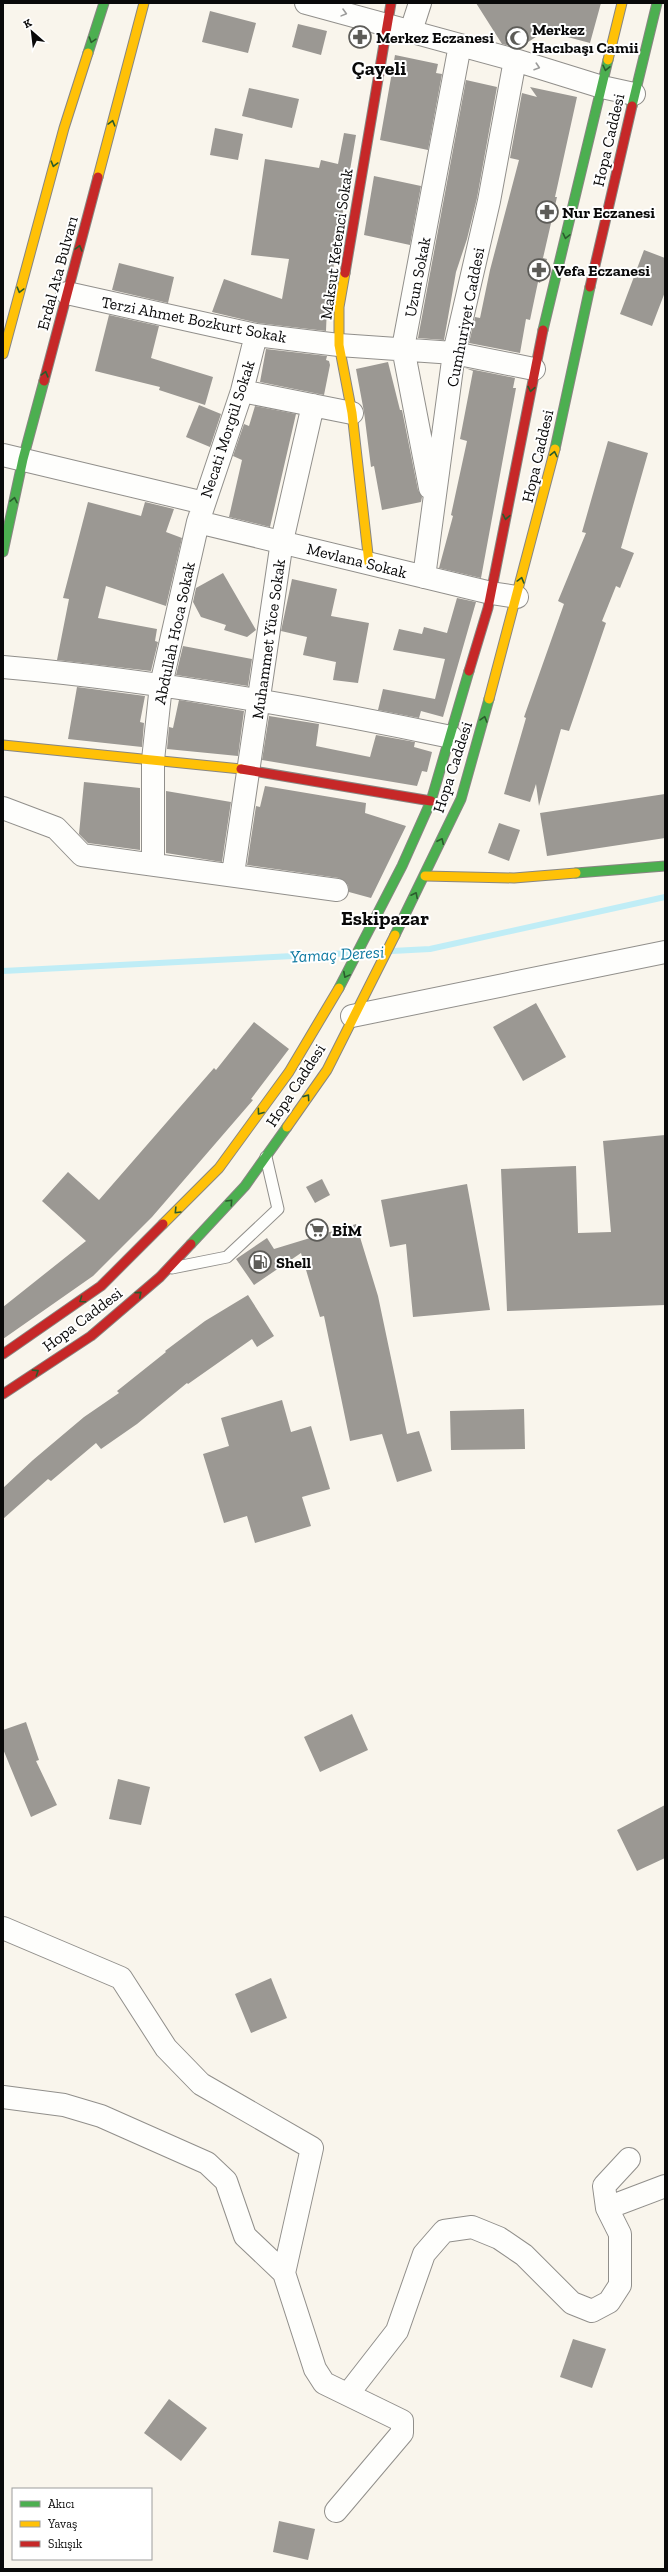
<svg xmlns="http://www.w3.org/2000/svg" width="668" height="2572" font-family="'Zilla Slab',serif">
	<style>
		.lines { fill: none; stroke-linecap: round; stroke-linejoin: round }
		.stream { stroke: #c0edf6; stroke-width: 6 }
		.building { fill: #9b9893 }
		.lane-casing { stroke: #918f8b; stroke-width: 13 }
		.street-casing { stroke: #918f8b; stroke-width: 24 }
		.fast-casing { stroke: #888682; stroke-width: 11 }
		.slow-casing { stroke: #888682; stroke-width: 11 }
		.jam-casing { stroke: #888682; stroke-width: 11 }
		.lane { stroke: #fefefc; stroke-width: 11 }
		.street { stroke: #fefefc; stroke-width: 22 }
		.fast { stroke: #4caf50; stroke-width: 9 }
		.slow { stroke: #ffc107; stroke-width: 9 }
		.jam { stroke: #c62828; stroke-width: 9 }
		.oneway { stroke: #9c9c9b }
		.oneway2 { stroke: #2a5c2c }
		.labels { text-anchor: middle; stroke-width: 4; stroke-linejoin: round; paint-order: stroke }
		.poi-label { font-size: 16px; font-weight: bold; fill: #090909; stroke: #fff; text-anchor: start }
		.street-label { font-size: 16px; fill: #090909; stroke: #fff }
		.water-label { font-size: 17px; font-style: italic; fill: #0d79a1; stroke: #fff }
		.district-label { font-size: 20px; font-weight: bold; fill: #090909; stroke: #fff }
	</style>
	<rect width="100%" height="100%" fill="#f9f5ec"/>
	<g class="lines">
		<path class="stream" d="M 392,951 L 430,949 L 665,897
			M 3,971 L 351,953"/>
	</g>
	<path class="building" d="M 476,3 L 601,3 L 590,43 L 545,31 L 519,48 L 502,44 Z
		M 210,11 L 256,23 L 248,53 L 202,42 Z
		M 298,24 L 327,31 L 321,55 L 292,47 Z
		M 395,55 L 438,64 L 436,73 L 442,74 L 428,150 L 380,140 Z
		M 466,80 L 497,87 L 477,198 L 467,239 L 456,272 L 444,340 L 418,338 Z
		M 530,87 L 577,97 L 555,197 L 557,197 L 543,258 L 547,259 L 540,283 L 538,282 L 530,320 L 526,319 L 520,353 L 469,343 L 475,317 L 480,318 L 490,270 L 519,160 L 510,158 L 522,93 L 537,97 Z
		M 249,88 L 299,99 L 292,128 L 242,116 Z
		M 215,128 L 243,134 L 238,160 L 210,155 Z
		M 344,133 L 356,135 L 327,305 L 326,331 L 258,323 L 212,312 L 224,279 L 282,299 L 289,259 L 251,255 L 265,159 L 319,168 L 321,160 L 338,164 Z
		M 374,176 L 421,186 L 410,245 L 364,235 Z
		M 644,250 L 665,258 L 665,292 L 652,326 L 620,314 Z
		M 119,263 L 174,277 L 168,303 L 112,290 Z
		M 109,315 L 159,326 L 151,358 L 213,377 L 205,405 L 159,390 L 160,387 L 95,371 Z
		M 266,349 L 327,356 L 326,360 L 329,361 L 330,365 L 324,395 L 260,382 Z
		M 388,362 L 400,410 L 402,410 L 418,490 L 422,497 L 421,502 L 382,510 L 374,466 L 371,467 L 364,412 L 356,369 Z
		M 465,368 L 515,378 L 513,388 L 516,388 L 481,578 L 439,568 L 453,516 L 451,515 L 467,441 L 460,439 L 473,371 Z
		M 199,405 L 221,414 L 210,447 L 186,437 Z
		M 255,406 L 296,414 L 270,527 L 229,517 L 242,460 L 233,456 L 244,424 L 249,426 Z
		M 608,441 L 648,453 L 621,548 L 634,553 L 620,588 L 616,586 L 602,621 L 606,623 L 569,731 L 561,729 L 539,806 L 536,784 L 530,802 L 504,794 L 526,718 L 524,717 L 564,604 L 558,601 L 586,533 L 582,532 Z
		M 88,502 L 141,516 L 145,502 L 174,509 L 166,532 L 182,538 L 166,606 L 106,586 L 98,618 L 157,629 L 155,641 L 158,642 L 151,671 L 57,660 L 69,599 L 63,598 Z
		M 223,573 L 256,630 L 247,637 L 224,630 L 226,625 L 201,617 L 193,602 L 196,588 Z
		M 292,579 L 337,589 L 331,616 L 369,623 L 358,683 L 333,680 L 336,662 L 303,655 L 307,637 L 281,631 Z
		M 457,598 L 476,602 L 443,717 L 421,711 L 419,718 L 378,710 L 383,689 L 435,699 L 445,659 L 393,650 L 399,629 L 422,634 L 424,627 L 447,633 Z
		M 183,646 L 252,659 L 248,686 L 176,675 Z
		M 77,687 L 145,696 L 140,722 L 144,723 L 142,747 L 68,739 Z
		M 179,700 L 244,711 L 238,756 L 167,749 L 169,727 L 173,728 Z
		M 269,716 L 319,724 L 316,746 L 370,757 L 376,735 L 415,742 L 414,747 L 432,752 L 427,772 L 422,771 L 417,786 L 262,760 Z
		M 84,782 L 140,788 L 140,850 L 88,843 L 79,834 Z
		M 265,786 L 366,803 L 365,813 L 406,826 L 371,898 L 349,892 L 348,885 L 339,878 L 247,865 L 256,806 L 260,807 Z
		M 166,791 L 231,802 L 222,862 L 166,853 Z
		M 665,794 L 665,838 L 547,856 L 540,813 Z
		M 499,823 L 520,830 L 509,861 L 488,853 Z
		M 536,1003 L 566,1057 L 523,1081 L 493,1027 Z
		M 254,1022 L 289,1049 L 251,1099 L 253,1100 L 152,1217 L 93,1276 L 3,1339 L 3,1307 L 86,1241 L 42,1201 L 68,1172 L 99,1200 L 214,1068 L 216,1070 Z
		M 665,1135 L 665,1305 L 507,1311 L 501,1169 L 576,1166 L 578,1233 L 611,1232 L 603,1141 Z
		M 322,1179 L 330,1195 L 315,1203 L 306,1187 Z
		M 467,1184 L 490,1310 L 413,1317 L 406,1244 L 390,1247 L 381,1200 Z
		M 356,1224 L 378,1296 L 407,1434 L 419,1431 L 432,1471 L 397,1482 L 382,1434 L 350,1441 L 324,1316 L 320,1317 L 301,1253 L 254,1285 L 236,1259 L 267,1238 L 274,1249 Z
		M 248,1295 L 274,1336 L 257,1347 L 252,1339 L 188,1384 L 187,1383 L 137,1424 L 101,1449 L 96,1443 L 51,1481 L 48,1479 L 3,1519 L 3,1488 L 33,1460 L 84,1417 L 119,1393 L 117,1391 L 166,1352 L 165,1351 L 205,1321 Z
		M 282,1400 L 291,1432 L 311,1426 L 330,1489 L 302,1497 L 311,1526 L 255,1543 L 247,1516 L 224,1523 L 203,1454 L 229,1446 L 221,1418 Z
		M 524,1409 L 525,1449 L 451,1450 L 450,1411 Z
		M 352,1714 L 368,1750 L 320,1772 L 304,1737 Z
		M 26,1722 L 39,1760 L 36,1761 L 57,1805 L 31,1817 L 3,1749 L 3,1730 Z
		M 118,1779 L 150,1787 L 141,1825 L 109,1819 Z
		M 665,1805 L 665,1858 L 637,1871 L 617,1830 Z
		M 271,1978 L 287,2018 L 251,2033 L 235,1994 Z
		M 573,2339 L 606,2349 L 592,2388 L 560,2377 Z
		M 169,2399 L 207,2428 L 181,2461 L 144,2433 Z
		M 279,2521 L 315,2529 L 308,2560 L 273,2552 Z"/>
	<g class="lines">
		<g class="lane-casing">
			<path id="lane" d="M 172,1268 L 227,1257 L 278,1209 L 266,1157"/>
		</g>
		<g class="street-casing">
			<path id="street" d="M 306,3 L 515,60 L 602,87 L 634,94
				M 411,31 L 420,3
				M 67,293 L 256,335 L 339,345 L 454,353 L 534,369
				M 242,391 L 352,413
				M 3,455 L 204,503
				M 430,488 L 403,348 L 460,45
				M 198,522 L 491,593 L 517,597
				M 424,577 L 454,353 L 489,201 L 515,60
				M 3,667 C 154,680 303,706 451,737
				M 3,808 L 56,828 L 82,855 L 337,890
				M 153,864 L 153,760 L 161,685 L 198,522 L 242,391 L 256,335
				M 233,874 L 282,541 L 313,405
				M 352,1016 L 665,952
				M 3,1928 L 121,1978 L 166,2048 L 201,2084 L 312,2148 L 284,2273
				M 3,2097 L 64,2105 L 101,2116 L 207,2163 L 226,2181 L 245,2236 L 284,2273 L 315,2369 L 324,2383 L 402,2421 L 402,2433 L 336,2511
				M 607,2208 L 665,2186
				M 348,2394 L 397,2331 L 424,2254 L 444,2231 L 472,2227 L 499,2238 L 524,2255 L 572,2303 L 592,2311 L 609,2302 L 620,2285 L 620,2234 L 607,2208 L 604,2186 L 629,2159"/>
		</g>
		<g class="fast-casing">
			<path id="fast" d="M 88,53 L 104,3
				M 632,106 L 657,3
				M 543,330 L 608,60
				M 555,449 L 590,287
				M 3,552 L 23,459 L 44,381
				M 576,873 L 665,866
				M 395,935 L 461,799 L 489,699
				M 339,988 L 402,866 L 431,801 L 469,671
				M 191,1244 L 245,1186 L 287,1127"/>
		</g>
		<g class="slow-casing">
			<path id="slow" d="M 608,60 L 622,3
				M 98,177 L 144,3
				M 345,273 L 339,307 L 339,345 L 352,413 L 369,563
				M 3,354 L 64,128 L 88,53
				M 489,699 L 555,449
				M 3,745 L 241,769
				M 425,876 L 514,878 L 576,873
				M 287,1127 L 327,1070 L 395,935
				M 163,1224 L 219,1168 L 289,1072 L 339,988"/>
		</g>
		<g class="jam-casing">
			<path id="jam" d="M 345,273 L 391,3
				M 590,287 L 632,106
				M 44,381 L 98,177
				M 469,671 L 488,608 L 543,330
				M 241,769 L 431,801
				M 3,1354 L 101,1286 L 163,1224
				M 3,1394 L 91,1336 L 160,1277 L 191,1244"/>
		</g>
		<use href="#lane" class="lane"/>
		<use href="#street" class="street"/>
		<use href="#fast" class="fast"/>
		<use href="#slow" class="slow"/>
		<use href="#jam" class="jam"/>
	</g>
	<defs><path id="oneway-chevron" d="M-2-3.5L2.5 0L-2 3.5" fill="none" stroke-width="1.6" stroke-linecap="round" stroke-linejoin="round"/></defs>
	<g class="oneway">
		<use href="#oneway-chevron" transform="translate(344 13) rotate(15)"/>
		<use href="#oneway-chevron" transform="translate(537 67) rotate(18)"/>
	</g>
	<g class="oneway2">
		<use href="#oneway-chevron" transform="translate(92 40) rotate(108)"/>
		<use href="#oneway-chevron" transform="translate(606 68) rotate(103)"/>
		<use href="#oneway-chevron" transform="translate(112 123) rotate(-75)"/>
		<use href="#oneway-chevron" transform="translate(54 164) rotate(105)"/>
		<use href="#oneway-chevron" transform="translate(566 236) rotate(103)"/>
		<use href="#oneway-chevron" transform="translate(79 248) rotate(-75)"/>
		<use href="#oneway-chevron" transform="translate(20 290) rotate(105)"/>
		<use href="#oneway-chevron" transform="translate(45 374) rotate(-75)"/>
		<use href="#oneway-chevron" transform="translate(531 389) rotate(101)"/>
		<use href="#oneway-chevron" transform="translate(554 454) rotate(-78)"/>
		<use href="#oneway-chevron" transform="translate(14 500) rotate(-78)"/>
		<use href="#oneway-chevron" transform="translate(506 517) rotate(101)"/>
		<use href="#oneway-chevron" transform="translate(521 580) rotate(-75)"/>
		<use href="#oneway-chevron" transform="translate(484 719) rotate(-74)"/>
		<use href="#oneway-chevron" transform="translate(441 841) rotate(-65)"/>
		<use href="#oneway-chevron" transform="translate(415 895) rotate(-63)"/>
		<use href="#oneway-chevron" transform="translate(346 975) rotate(118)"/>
		<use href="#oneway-chevron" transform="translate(307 1097) rotate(-55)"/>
		<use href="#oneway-chevron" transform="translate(260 1112) rotate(126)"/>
		<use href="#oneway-chevron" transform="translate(230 1202) rotate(-47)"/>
		<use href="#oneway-chevron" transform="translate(177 1211) rotate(134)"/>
		<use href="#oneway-chevron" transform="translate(139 1294) rotate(-40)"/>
		<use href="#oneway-chevron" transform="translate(82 1300) rotate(145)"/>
		<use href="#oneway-chevron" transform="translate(36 1372) rotate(-33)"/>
	</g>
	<defs>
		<g id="pharmacy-ring" transform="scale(1.15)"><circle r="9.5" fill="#fff" stroke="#5d5c58" stroke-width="1.5"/><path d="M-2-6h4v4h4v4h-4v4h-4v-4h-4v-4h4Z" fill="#5d5c58"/></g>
		<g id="mosque-ring" transform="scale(1.15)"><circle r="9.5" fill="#fff" stroke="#5d5c58" stroke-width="1.5"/><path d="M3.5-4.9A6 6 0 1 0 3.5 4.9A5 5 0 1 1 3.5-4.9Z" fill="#5d5c58"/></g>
		<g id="supermarket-ring" transform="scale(1.15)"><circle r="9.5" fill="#fff" stroke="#5d5c58" stroke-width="1.5"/><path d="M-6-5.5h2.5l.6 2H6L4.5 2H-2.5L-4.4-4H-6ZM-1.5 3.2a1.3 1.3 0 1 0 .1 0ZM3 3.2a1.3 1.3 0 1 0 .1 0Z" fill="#5d5c58"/></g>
		<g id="fuel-ring" transform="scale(1.15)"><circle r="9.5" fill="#fff" stroke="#5d5c58" stroke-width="1.5"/><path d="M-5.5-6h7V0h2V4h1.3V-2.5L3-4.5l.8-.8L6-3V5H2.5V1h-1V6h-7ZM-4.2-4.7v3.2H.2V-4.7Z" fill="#5d5c58"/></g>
	</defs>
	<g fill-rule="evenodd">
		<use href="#pharmacy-ring" x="360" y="37"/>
		<use href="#mosque-ring" x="517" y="38"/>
		<use href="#pharmacy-ring" x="547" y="212"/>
		<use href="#pharmacy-ring" x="539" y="270"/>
		<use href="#supermarket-ring" x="317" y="1230"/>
		<use href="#fuel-ring" x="260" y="1262"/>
	</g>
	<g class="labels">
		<g class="poi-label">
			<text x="532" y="35">Merkez<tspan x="532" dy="18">Hacıbaşı Camii</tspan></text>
			<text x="376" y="43">Merkez Eczanesi</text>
			<text x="562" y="218">Nur Eczanesi</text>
			<text x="554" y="276">Vefa Eczanesi</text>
			<text x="332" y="1236">BİM</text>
			<text x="276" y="1268">Shell</text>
		</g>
		<g class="street-label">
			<text transform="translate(608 140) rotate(-77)" y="6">Hopa Caddesi</text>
			<text transform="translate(336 244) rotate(-82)" y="6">Maksut Ketenci Sokak</text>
			<text transform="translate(57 273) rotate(-75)" y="6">Erdal Ata Bulvarı</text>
			<text transform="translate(417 277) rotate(-79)" y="6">Uzun Sokak</text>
			<text transform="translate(465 317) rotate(-79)" y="6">Cumhuriyet Caddesi</text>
			<text transform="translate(194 319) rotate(11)" y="6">Terzi Ahmet Bozkurt Sokak</text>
			<text transform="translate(227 429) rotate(-72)" y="6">Necati Morgül Sokak</text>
			<text transform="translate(537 456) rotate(-77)" y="6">Hopa Caddesi</text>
			<text transform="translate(357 560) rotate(14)" y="6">Mevlana Sokak</text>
			<text transform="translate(174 633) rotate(-78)" y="6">Abdullah Hoca Sokak</text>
			<text transform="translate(268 639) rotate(-82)" y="6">Muhammet Yüce Sokak</text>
			<text transform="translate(452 767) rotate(-72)" y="6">Hopa Caddesi</text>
			<text transform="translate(295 1085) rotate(-57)" y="6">Hopa Caddesi</text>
			<text transform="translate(82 1319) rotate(-37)" y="6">Hopa Caddesi</text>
		</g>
		<g class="water-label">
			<text transform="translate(337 954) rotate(-3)" y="6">Yamaç Deresi</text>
		</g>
		<g class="district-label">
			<text x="379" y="75">Çayeli</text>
			<text x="385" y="925">Eskipazar</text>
		</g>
	</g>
	<rect width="668" height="2572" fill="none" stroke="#090909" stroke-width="8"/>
	<rect x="12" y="2488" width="140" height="72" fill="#ffffff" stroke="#9d9d9d"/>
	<rect x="20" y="2501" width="20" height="6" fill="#4caf50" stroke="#9d9d9d"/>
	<text x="48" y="2508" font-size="12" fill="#090909">Akıcı</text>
	<rect x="20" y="2521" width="20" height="6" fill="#ffc107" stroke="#9d9d9d"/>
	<text x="48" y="2528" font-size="12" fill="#090909">Yavaş</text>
	<rect x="20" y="2541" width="20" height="6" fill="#c62828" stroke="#9d9d9d"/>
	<text x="48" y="2548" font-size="12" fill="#090909">Sıkışık</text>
	<g transform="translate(32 32) rotate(332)" stroke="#ffffff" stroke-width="3" paint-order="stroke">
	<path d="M0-3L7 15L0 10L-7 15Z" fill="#090909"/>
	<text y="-6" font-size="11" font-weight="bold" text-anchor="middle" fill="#090909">K</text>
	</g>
</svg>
